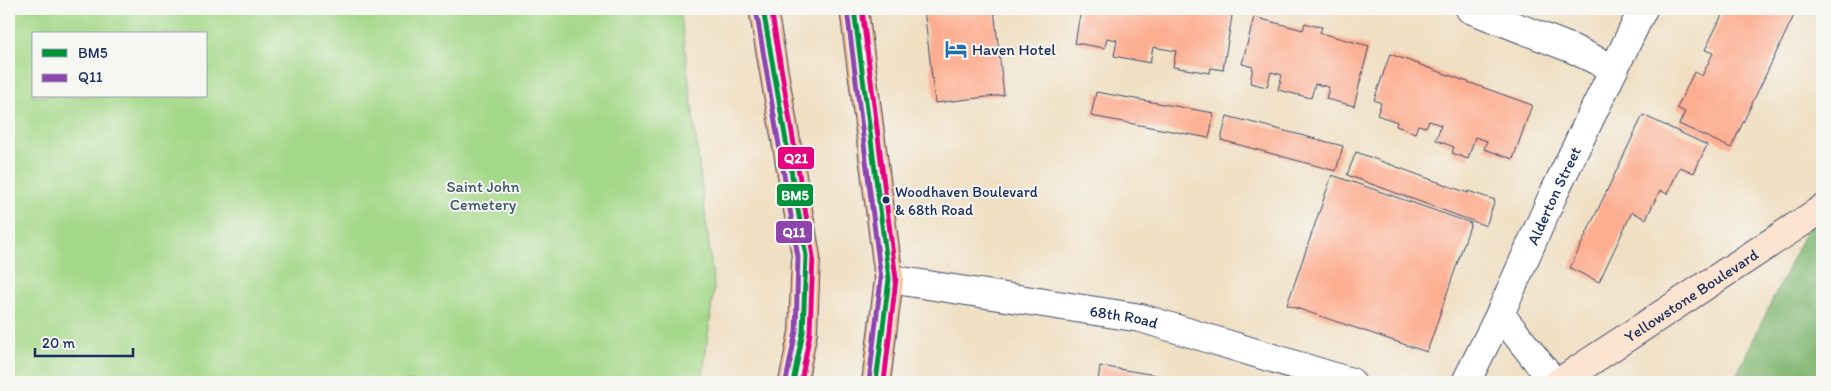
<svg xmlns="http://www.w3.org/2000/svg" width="1831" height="391" font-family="Itim,sans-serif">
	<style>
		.green { fill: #a4d889; stroke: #608474; fill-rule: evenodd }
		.forest { fill: #83b875; stroke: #4f746a }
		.building { fill: #fdad90 }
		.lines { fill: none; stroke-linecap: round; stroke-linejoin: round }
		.street-casing { stroke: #3b496d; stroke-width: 30 }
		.secondary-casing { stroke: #3b496d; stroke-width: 30 }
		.primary-casing { stroke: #3b496d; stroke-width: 30 }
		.street { stroke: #fff; stroke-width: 28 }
		.secondary { stroke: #fde4d0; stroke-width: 28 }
		.primary { stroke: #f9bc8a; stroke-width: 28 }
		.bus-1-casing { stroke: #f6f6f2; stroke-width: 9 }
		.bus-2-casing { stroke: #f6f6f2; stroke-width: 9 }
		.bus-3-casing { stroke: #f6f6f2; stroke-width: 9 }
		.bus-1 { stroke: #00933c; stroke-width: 5 }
		.bus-2 { stroke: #8e44ad; stroke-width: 5 }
		.bus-3 { stroke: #e5007d; stroke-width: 5 }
		.bus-dot { fill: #1b2f5e; stroke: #f6f6f2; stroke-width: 2 }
		.labels { text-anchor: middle; stroke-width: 4; stroke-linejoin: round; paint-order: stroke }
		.bus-label { font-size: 15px; fill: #1b2f5e; stroke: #f6f6f2; text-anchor: start }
		.poi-label { font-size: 16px; fill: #1b2f5e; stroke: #f6f6f2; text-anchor: start }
		.park-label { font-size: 16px; fill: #3d5969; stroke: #f6f6f2 }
		.street-label { font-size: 16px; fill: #1b2f5e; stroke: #f6f6f2 }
		.line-badge { stroke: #f6f6f2; stroke-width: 2 }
		.badge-label { font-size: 14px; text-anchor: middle; font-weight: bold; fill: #fff }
	</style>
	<rect width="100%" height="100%" fill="#f6f6f2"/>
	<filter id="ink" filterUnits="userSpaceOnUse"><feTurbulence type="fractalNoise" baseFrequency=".02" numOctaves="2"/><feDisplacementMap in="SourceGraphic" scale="10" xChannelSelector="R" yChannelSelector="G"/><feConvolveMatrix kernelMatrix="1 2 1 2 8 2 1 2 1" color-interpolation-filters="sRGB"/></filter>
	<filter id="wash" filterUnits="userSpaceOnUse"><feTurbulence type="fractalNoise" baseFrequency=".0096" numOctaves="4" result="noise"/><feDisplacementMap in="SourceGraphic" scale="20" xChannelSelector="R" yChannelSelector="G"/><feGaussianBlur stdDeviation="1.12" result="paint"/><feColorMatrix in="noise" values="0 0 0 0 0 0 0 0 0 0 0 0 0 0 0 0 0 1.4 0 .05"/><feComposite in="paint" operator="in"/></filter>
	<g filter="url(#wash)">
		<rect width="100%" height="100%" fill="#f0dfc2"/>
		<path class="green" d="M 9,9 L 680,9 L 714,287 L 702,382 L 9,382 ZM 34,34 L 206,34 L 206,96 L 34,96 Z"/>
		<path class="forest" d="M 1822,197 L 1822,382 L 1733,382 Z"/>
		<g id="blocks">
			<path class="building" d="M 924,9 L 994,9 L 1004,95 L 935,103 Z
				M 1081,9 L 1225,9 L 1233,10 L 1223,70 L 1211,68 L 1210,73 L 1173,67 L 1176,51 L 1153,47 L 1150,63 L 1114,56 L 1117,40 L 1107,38 L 1105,48 L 1075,43 Z
				M 1725,9 L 1797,9 L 1731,148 L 1679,124 L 1685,112 L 1677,108 L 1694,72 L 1702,76 L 1713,53 L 1705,50 Z
				M 1254,17 L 1303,30 L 1305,23 L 1315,26 L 1322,27 L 1320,33 L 1369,46 L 1354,106 L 1326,99 L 1329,87 L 1315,84 L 1311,98 L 1278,90 L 1282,75 L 1271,72 L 1267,87 L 1250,83 L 1253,67 L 1242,64 Z
				M 1390,54 L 1532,105 L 1513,159 L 1484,149 L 1487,141 L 1475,137 L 1468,159 L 1452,153 L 1454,147 L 1436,140 L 1441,125 L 1429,121 L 1426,127 L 1418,125 L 1415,133 L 1396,126 L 1397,122 L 1377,115 L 1381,103 L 1374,100 Z
				M 1096,92 L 1214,113 L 1209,138 L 1091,116 Z
				M 1643,115 L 1707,145 L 1694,173 L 1680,167 L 1667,194 L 1660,190 L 1646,219 L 1632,212 L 1599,282 L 1570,268 Z
				M 1227,116 L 1343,146 L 1336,171 L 1221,140 Z
				M 1356,152 L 1468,193 L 1468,191 L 1495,200 L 1486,226 L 1347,175 Z
				M 1332,175 L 1471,223 L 1427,352 L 1287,305 Z
				M 1100,366 L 1162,376 L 1161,382 L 1098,382 Z"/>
		</g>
	</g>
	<g filter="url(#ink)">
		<use href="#blocks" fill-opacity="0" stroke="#3b496d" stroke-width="1"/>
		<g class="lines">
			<g class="street-casing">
				<g id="street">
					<path d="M 1470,9 L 1573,49 L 1614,69"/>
					<path id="s1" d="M 889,279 L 1141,318 L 1351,382"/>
					<path d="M 1500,314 L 1554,382"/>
					<path id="s2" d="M 1466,382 L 1500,314 L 1553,195 L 1643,9"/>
				</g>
			</g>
			<g class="secondary-casing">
				<g id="secondary">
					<path id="s3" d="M 1559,382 L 1822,209"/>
				</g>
			</g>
			<g class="primary-casing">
				<path id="primary" d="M 763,9 L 806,256 L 803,332 L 793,382
					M 854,9 L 889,279 L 876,382"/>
			</g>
			<use href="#street" class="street"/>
			<use href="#secondary" class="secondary"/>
			<use href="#primary" class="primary"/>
			<g class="bus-1-casing">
				<path id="bus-1" d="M 763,9 L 806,256 L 803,332 L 793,382
					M 854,9 L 889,279 L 876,382"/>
			</g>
			<g class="bus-2-casing">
				<path id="bus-2" d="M 756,10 L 798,257 L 796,331 L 786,381
					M 847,10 L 881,279 L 869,381"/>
			</g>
			<g class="bus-3-casing">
				<path id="bus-3" d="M 771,9 L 813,256 L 810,333 L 801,382
					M 862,9 L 896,279 L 884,382"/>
			</g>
			<use href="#bus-1" class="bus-1"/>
			<use href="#bus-2" class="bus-2"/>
			<use href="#bus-3" class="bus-3"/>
		</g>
	</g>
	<defs>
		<g id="hotel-bare" transform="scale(1.725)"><path d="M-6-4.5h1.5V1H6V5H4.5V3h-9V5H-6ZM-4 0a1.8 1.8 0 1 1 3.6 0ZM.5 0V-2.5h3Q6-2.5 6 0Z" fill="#1f6fb2" stroke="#f6f6f2" stroke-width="2.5" paint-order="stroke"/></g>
	</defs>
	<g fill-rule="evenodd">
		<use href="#hotel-bare" x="956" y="49"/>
	</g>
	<circle class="bus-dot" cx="886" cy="200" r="4.5"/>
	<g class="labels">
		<g class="bus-label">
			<text x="895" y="197">Woodhaven Boulevard<tspan x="895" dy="18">&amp; 68th Road</tspan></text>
		</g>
		<g class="poi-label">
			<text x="972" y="55">Haven Hotel</text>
		</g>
		<g class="park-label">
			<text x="483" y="192">Saint John<tspan x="483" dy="18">Cemetery</tspan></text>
		</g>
		<g class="street-label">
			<text dy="6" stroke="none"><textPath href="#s2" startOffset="206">Alderton Street</textPath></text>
			<text dy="6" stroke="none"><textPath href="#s3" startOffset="158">Yellowstone Boulevard</textPath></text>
			<text dy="6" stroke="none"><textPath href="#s1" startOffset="238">68th Road</textPath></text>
		</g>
	</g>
	<g class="line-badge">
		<rect x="777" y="146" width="38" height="24" rx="5" fill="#e5007d"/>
		<rect x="776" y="183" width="38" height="24" rx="5" fill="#00933c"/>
		<rect x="775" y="220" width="38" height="24" rx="5" fill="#8e44ad"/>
	</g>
	<g class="badge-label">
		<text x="796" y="163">Q21</text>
		<text x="795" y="200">BM5</text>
		<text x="794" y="237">Q11</text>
	</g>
	<rect width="1831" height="391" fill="none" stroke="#f6f6f2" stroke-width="30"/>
	<rect x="32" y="32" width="175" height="65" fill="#f6f6f2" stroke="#9ea6b7"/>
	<rect x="42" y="49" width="25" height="8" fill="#00933c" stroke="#9ea6b7"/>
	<text x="78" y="58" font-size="15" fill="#1b2f5e">BM5</text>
	<rect x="42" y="74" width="25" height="8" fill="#8e44ad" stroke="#9ea6b7"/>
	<text x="78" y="82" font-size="15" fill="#1b2f5e">Q11</text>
	<path d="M35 348v8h98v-8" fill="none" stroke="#1b2f5e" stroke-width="2.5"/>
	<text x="42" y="348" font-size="15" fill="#1b2f5e" stroke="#f6f6f2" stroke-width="4" paint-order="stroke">20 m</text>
</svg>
